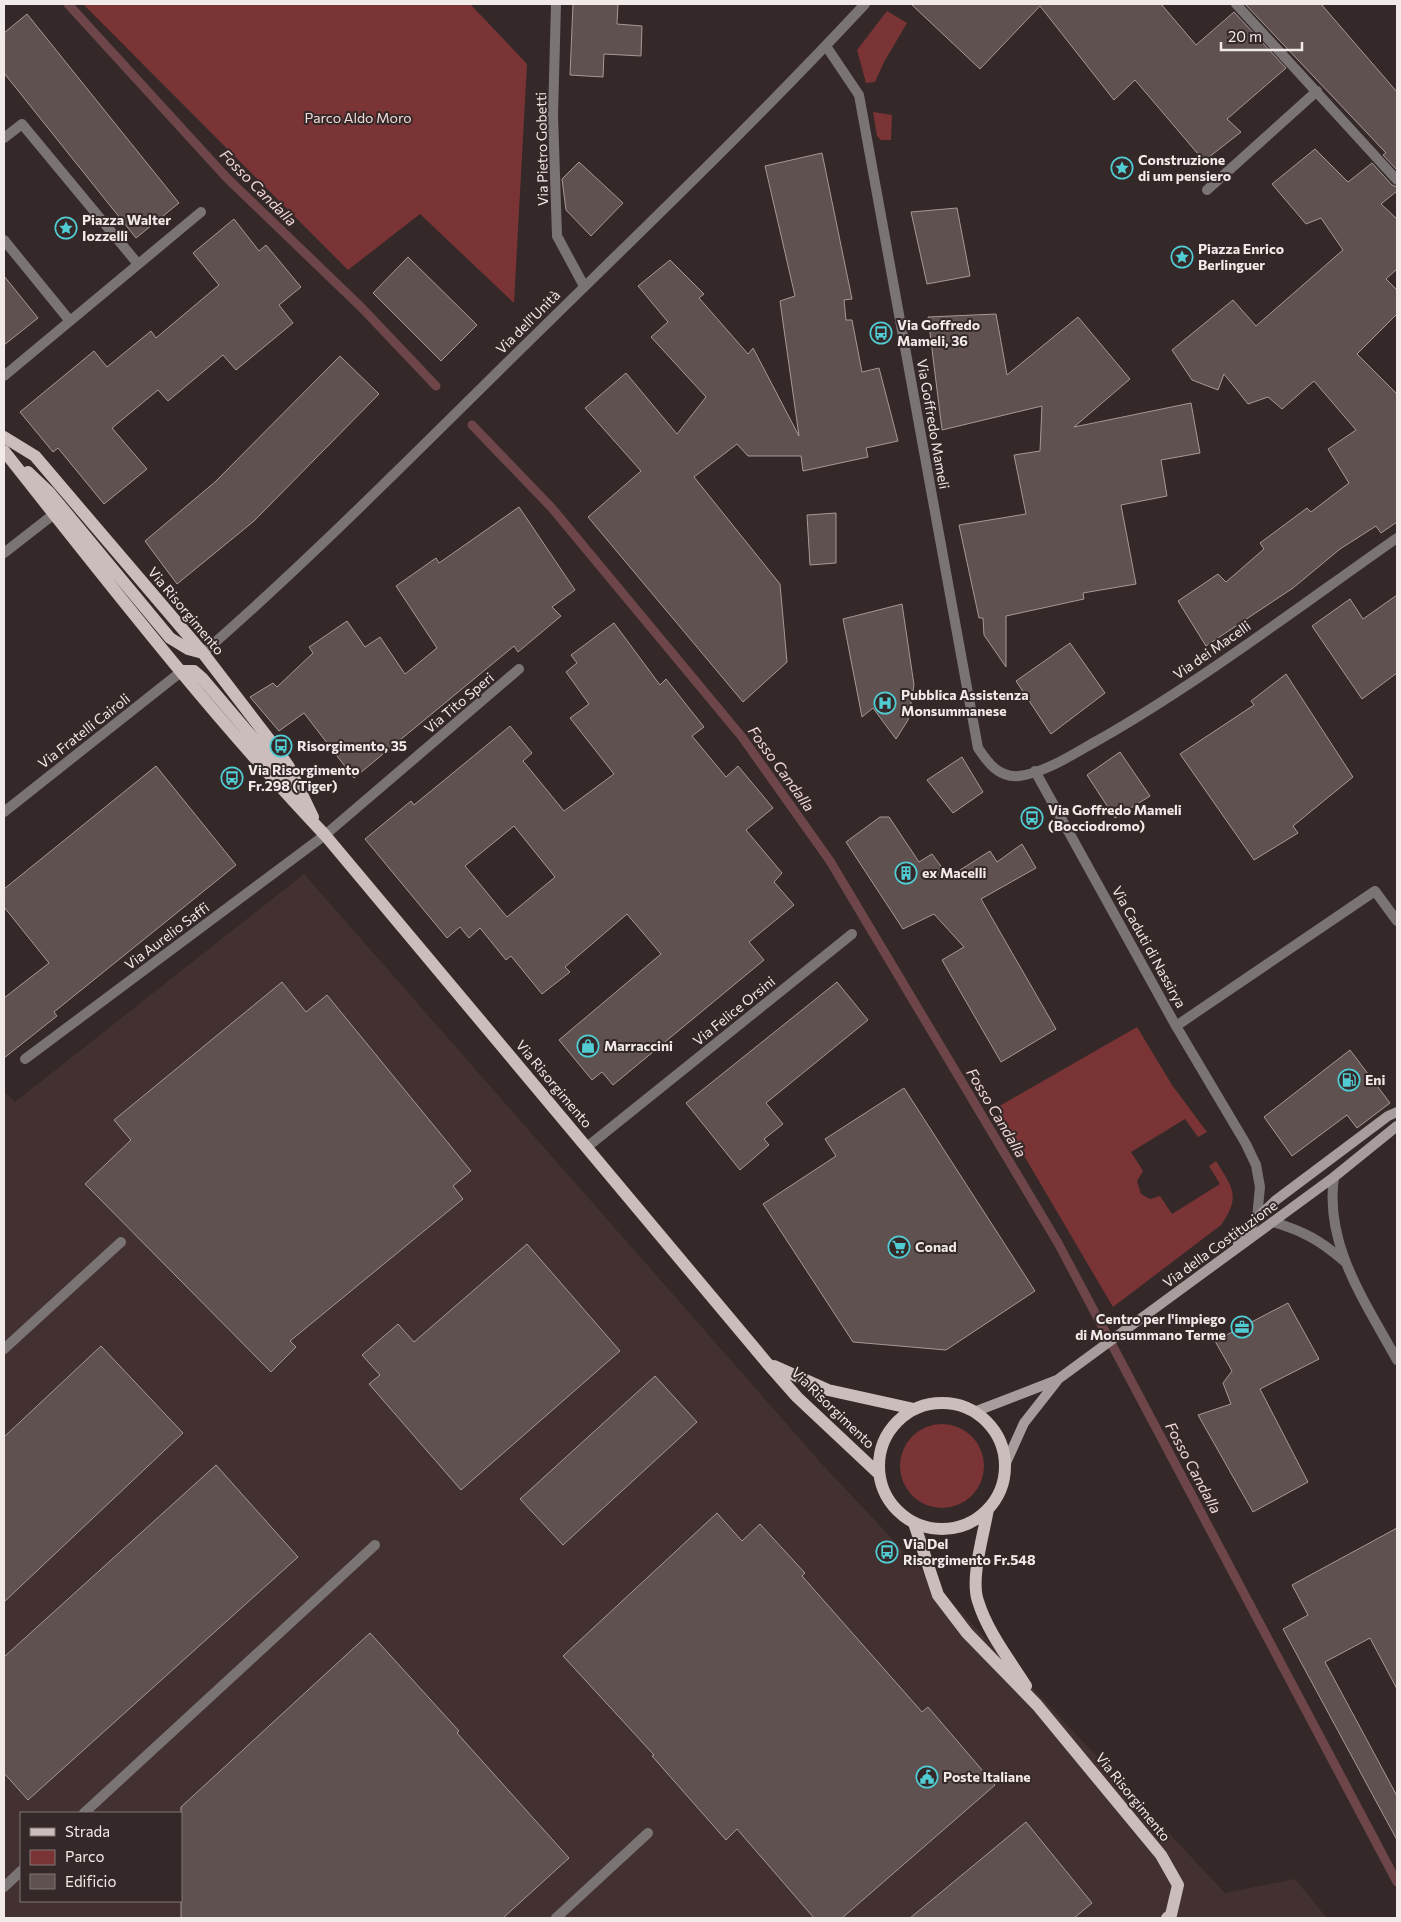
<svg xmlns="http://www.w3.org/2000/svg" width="1401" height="1922" font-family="Commissioner,sans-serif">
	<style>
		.built { fill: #433030; fill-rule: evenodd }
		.green { fill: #7a3436 }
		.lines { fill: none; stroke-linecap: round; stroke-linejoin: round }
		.stream { stroke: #6e464a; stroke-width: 9 }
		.building { fill: #5e5150; stroke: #a79897; fill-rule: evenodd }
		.street { stroke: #7b7474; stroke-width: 10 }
		.secondary { stroke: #a89d9d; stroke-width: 10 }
		.primary { stroke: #cabdbc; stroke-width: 12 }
		.labels { text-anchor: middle; stroke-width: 4; stroke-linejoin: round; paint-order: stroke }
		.park-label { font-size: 14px; fill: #f4dcdb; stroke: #342928 }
		.street-label { font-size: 14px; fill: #f2eae9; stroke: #342928 }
		.poi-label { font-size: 14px; font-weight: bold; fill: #f2eae9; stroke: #342928; text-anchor: start }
		.water-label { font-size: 15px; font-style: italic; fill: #f0d8d7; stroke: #342928 }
	</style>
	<rect width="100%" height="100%" fill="#342928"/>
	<path class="built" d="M 304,874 L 821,1463 L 1225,1893 L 1295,1879 L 1327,1918 L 4,1918 L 4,1091 L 15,1102 ZM 21,1813 L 181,1813 L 181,1901 L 21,1901 Z"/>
	<path class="green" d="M 83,4 L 470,4 L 527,64 L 514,303 L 420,214 L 348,270 Z
		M 887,11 L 907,23 L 884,62 L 875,82 L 866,83 L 857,50 Z
		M 873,112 L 892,115 L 891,140 L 881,140 L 877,136 Z
		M 1137,1027 L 1172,1085 L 1207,1132 L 1198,1137 L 1185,1119 L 1131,1152 L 1143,1171 L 1137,1181 L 1141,1194 L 1150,1199 L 1160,1196 L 1172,1214 L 1220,1184 L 1209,1166 L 1216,1161 C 1233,1189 1241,1196 1221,1225 L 1113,1307 L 996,1108 Z
		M900 1466a42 42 0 1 1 84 0a42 42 0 1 1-84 0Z"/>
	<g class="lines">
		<path class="stream" d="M 68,4 L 226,177 L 362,308 L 436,386
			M 472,425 L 551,507 L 742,737 L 830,861 L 1058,1243 L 1397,1882"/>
	</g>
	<path class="building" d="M 573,4 L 618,4 L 617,24 L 642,26 L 641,56 L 604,54 L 603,77 L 570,75 Z
		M 911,4 L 1161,4 L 1196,45 L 1234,12 L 1286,68 L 1227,119 L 1241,132 L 1204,161 L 1135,80 L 1114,100 L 1040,6 L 980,69 Z
		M 1245,4 L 1321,4 L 1397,92 L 1397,170 L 1383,155 L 1386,153 Z
		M 27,14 L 179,203 L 136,238 L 4,73 L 4,33 Z
		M 1315,149 L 1348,182 L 1372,163 L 1392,185 L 1397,187 L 1397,191 L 1381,204 L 1397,219 L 1397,269 L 1386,279 L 1397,290 L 1397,314 L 1357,354 L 1397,394 L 1397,522 L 1381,533 L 1376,526 L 1340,549 L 1293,588 L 1206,646 L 1178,601 L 1218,574 L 1226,582 L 1264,549 L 1260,543 L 1307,508 L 1311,512 L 1349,483 L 1328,449 L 1356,430 L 1314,381 L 1282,409 L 1268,397 L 1248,404 L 1224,374 L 1218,390 L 1192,380 L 1172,350 L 1233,300 L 1256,326 L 1343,250 L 1321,218 L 1306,224 L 1272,184 Z
		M 822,153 L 852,299 L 844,300 L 846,320 L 852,320 L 862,372 L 879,368 L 898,441 L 866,448 L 868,457 L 803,471 L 801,456 L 748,456 L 737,444 L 694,477 L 780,584 L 787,662 L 743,702 L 588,517 L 641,471 L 585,408 L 626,373 L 677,434 L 706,397 L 651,337 L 668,322 L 638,286 L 670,260 L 704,294 L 699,298 L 748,354 L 753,348 L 799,436 L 780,301 L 795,296 L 765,166 Z
		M 579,162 L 623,203 L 591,236 L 566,210 L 562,179 Z
		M 957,208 L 970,276 L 927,284 L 911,212 Z
		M 234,219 L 259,251 L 266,245 L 301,287 L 279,305 L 293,323 L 236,370 L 223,355 L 168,401 L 158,390 L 112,428 L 147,469 L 104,504 L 58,448 L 53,452 L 20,412 L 94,351 L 107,367 L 151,331 L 156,338 L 219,285 L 193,253 Z
		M 408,257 L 477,325 L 441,361 L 373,293 Z
		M 4,276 L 38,318 L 4,345 Z
		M 996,314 L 1007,375 L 1078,317 L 1130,379 L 1074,427 L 1191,403 L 1200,453 L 1161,460 L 1167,496 L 1121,505 L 1136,584 L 1083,593 L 1084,599 L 1006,616 L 1006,667 L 984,635 L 983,618 L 979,618 L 959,525 L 1026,514 L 1014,455 L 1040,451 L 1042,406 L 942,430 L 928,317 Z
		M 340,356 L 379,394 L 254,521 L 177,584 L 145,541 L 215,482 Z
		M 519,507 L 575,590 L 552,607 L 561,616 L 518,652 L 514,646 L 354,778 L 304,713 L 279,731 L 250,697 L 273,683 L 277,687 L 313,653 L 309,647 L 347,621 L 365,647 L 380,637 L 405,674 L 437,648 L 396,586 L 436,558 L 439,563 Z
		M 836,513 L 836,563 L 810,565 L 807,515 Z
		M 1397,595 L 1397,673 L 1362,699 L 1312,626 L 1350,599 L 1363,619 Z
		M 902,604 L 914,685 L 908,720 L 896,739 L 873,708 L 862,717 L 843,619 Z
		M 614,623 L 660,685 L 666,679 L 704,727 L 692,736 L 726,777 L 738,766 L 773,808 L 746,830 L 782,873 L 774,882 L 794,905 L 749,942 L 764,960 L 613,1085 L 602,1072 L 592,1080 L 559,1040 L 661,954 L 627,914 L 565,967 L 570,972 L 542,994 L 511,956 L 506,960 L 480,928 L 469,938 L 460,927 L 447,938 L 365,839 L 411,801 L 414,805 L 510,726 L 532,753 L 523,761 L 564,811 L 614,774 L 570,718 L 589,704 L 566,672 L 577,663 L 571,655 ZM 514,826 L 555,877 L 507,917 L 465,866 Z
		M 1070,643 L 1105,693 L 1051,734 L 1016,681 Z
		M 1286,674 L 1353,777 L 1293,826 L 1298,833 L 1254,860 L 1180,754 L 1254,705 L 1251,701 Z
		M 1120,752 L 1150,796 L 1115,818 L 1087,775 Z
		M 962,757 L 983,792 L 953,813 L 927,780 Z
		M 156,766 L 236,865 L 54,1012 L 57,1016 L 4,1058 L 4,998 L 49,963 L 4,907 L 4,889 Z
		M 880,817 L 889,817 L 919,862 L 932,854 L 949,877 L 990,851 L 997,862 L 1022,844 L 1036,868 L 981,899 L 1056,1029 L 1001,1062 L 942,960 L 964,947 L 934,914 L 903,929 L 846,842 Z
		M 282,982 L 306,1012 L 327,995 L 471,1171 L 453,1186 L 463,1199 L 290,1341 L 296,1347 L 271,1372 L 85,1184 L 131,1140 L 114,1120 Z
		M 837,982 L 868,1020 L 766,1103 L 783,1124 L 764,1139 L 769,1145 L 740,1170 L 686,1103 Z
		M 1350,1050 L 1390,1103 L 1357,1128 L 1347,1115 L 1292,1156 L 1264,1117 Z
		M 904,1088 L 1035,1291 L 946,1350 L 853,1342 L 763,1204 L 836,1156 L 825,1139 Z
		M 527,1244 L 620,1351 L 461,1490 L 369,1384 L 380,1375 L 362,1355 L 398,1324 L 414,1342 Z
		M 1288,1303 L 1319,1359 L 1260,1389 L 1308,1482 L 1253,1512 L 1198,1415 L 1231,1404 L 1223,1383 L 1232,1371 L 1215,1341 Z
		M 101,1346 L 183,1433 L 4,1602 L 4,1437 Z
		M 655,1376 L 697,1422 L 563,1545 L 520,1499 Z
		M 216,1465 L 298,1557 L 28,1800 L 4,1773 L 4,1657 Z
		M 717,1513 L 742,1541 L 760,1524 L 805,1573 L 802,1576 L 922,1712 L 928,1707 L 995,1785 L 842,1918 L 814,1918 L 737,1829 L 726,1840 L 652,1756 L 654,1755 L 563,1656 Z
		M 1397,1528 L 1397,1689 L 1370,1638 L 1325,1662 L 1397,1796 L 1397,1840 L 1283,1629 L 1308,1615 L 1292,1585 Z
		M 370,1633 L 459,1731 L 457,1733 L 569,1858 L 503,1918 L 181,1918 L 181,1807 Z
		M 1026,1822 L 1092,1903 L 1074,1918 L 910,1918 Z"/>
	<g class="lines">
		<path class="street" d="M 556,4 L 553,115 L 557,236 L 584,286
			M 1236,4 L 1397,180
			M 826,46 L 859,95 L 978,748 C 988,763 999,778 1019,776 C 1046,773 1078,751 1102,738 C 1204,679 1300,606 1397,538
			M 4,138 L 22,124 L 138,264
			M 1207,190 L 1317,91
			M 4,240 L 70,321
			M 4,376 L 201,212
			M 4,553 L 54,514
			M 203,653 C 315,555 420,448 526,344 C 640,232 756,121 865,4
			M 1035,771 L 1176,1026 L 1246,1144 L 1256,1165 L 1260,1187 L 1257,1218
			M 4,812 L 182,671
			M 1176,1026 L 1375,891 L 1397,921
			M 25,1059 L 325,835 L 519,669
			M 587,1147 L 852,934
			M 1334,1177 C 1324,1245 1366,1303 1397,1360
			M 1273,1222 C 1303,1231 1320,1240 1344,1261
			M 4,1349 L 121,1242
			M 84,1813 L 375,1545
			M 4,1887 L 21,1871
			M 556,1918 L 648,1833"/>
		<path class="secondary" d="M 1238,1244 L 1257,1218 L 1276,1200 L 1388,1116 L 1397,1112
			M 974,1412 L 1057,1380 L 1334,1177 L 1397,1126
			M 1005,1465 L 1024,1423 L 1057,1381"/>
		<path class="primary" d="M 4,437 L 35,456 L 203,653 L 275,747 L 289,767 L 313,817
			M 4,451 C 107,581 210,714 325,835 L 767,1363 L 797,1397 L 879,1474
			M 28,472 L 49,492 L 170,638 L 188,649 L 203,653
			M 182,671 L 194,671 L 202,678 L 292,784
			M 774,1366 L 828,1390 L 914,1409
			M879 1466a63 63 0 1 1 126 0a63 63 0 1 1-126 0Z
			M 988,1509 C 984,1533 970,1579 978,1601 C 987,1631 1009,1659 1026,1686
			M 914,1523 L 938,1595 L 967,1633 L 1037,1705 L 1161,1855 L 1178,1885 L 1171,1915 L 1167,1918"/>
	</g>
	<defs>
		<g id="sight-ring" transform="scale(1.125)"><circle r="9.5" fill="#342928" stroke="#51ccd3" stroke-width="1.5"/><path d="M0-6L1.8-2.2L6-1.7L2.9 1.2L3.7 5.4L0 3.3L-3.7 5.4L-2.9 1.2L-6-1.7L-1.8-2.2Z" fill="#51ccd3"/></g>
		<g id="bus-ring" transform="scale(1.125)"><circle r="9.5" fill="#342928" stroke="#51ccd3" stroke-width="1.5"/><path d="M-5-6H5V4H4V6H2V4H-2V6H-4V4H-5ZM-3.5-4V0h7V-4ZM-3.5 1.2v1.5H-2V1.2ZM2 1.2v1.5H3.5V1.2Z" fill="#51ccd3"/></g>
		<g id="hospital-ring" transform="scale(1.125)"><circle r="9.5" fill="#342928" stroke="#51ccd3" stroke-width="1.5"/><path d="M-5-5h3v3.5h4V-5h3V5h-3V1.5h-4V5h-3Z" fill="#51ccd3"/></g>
		<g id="building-ring" transform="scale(1.125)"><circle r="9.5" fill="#342928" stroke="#51ccd3" stroke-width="1.5"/><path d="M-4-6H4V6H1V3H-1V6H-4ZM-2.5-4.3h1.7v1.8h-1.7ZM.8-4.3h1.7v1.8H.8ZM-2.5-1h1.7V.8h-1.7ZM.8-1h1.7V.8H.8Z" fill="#51ccd3"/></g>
		<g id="shop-ring" transform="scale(1.125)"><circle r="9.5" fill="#342928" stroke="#51ccd3" stroke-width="1.5"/><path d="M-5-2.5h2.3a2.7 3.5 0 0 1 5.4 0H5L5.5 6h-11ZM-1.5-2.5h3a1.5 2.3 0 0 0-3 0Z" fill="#51ccd3"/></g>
		<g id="fuel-ring" transform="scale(1.125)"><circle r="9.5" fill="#342928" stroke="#51ccd3" stroke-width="1.5"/><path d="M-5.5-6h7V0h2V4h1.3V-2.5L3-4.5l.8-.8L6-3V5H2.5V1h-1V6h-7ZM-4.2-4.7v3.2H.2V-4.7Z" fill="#51ccd3"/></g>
		<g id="supermarket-ring" transform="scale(1.125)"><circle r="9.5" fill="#342928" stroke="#51ccd3" stroke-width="1.5"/><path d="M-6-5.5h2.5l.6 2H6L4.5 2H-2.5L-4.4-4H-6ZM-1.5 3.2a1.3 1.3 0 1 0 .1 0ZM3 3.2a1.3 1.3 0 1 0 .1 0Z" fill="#51ccd3"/></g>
		<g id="office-ring" transform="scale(1.125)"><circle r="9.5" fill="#342928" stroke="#51ccd3" stroke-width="1.5"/><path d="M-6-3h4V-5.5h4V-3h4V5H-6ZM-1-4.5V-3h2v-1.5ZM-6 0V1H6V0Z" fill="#51ccd3"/></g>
		<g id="civic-ring" transform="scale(1.125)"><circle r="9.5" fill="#342928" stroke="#51ccd3" stroke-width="1.5"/><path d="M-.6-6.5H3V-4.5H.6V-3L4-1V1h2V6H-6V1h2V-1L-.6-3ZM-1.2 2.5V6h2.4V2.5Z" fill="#51ccd3"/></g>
	</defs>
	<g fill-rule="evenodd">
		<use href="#sight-ring" x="1122" y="168"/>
		<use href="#sight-ring" x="66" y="228"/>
		<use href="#sight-ring" x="1182" y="257"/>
		<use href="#bus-ring" x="881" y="333"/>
		<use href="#hospital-ring" x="885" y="703"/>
		<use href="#bus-ring" x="281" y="746"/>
		<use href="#bus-ring" x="232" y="778"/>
		<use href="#bus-ring" x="1032" y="818"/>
		<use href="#building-ring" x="906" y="873"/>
		<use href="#shop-ring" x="588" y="1046"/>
		<use href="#fuel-ring" x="1349" y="1080"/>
		<use href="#supermarket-ring" x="899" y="1247"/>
		<use href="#office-ring" x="1242" y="1327"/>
		<use href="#bus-ring" x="887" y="1552"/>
		<use href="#civic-ring" x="927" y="1777"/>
	</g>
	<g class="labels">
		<g class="park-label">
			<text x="358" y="123">Parco Aldo Moro</text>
		</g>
		<g class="street-label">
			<text transform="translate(542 149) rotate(-91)" y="5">Via Pietro Gobetti</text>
			<text transform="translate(528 322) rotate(-45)" y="5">Via dell'Unità</text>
			<text transform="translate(933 424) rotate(80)" y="5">Via Goffredo Mameli</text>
			<text transform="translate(186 611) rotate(50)" y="5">Via Risorgimento</text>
			<text transform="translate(1212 650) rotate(-35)" y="5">Via dei Macelli</text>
			<text transform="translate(459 703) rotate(-40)" y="5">Via Tito Speri</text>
			<text transform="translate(84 731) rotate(-38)" y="5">Via Fratelli Cairoli</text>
			<text transform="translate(167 936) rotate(-37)" y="5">Via Aurelio Saffi</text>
			<text transform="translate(1149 947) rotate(61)" y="5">Via Caduti di Nassirya</text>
			<text transform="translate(734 1011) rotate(-39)" y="5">Via Felice Orsini</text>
			<text transform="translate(554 1084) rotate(50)" y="5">Via Risorgimento</text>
			<text transform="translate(1220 1244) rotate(-36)" y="5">Via della Costituzione</text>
			<text transform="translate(833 1408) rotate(44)" y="5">Via Risorgimento</text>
			<text transform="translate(1133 1797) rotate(51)" y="5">Via Risorgimento</text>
		</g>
		<g class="poi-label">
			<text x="1138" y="165">Construzione<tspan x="1138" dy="16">di um pensiero</tspan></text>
			<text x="82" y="225">Piazza Walter<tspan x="82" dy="16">Iozzelli</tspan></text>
			<text x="1198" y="254">Piazza Enrico<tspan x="1198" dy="16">Berlinguer</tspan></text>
			<text x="897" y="330">Via Goffredo<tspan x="897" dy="16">Mameli, 36</tspan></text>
			<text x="901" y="700">Pubblica Assistenza<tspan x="901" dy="16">Monsummanese</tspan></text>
			<text x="297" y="751">Risorgimento, 35</text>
			<text x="248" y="775">Via Risorgimento<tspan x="248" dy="16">Fr.298 (Tiger)</tspan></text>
			<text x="1048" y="815">Via Goffredo Mameli<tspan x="1048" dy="16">(Bocciodromo)</tspan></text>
			<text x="922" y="878">ex Macelli</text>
			<text x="604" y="1051">Marraccini</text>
			<text x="1365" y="1085">Eni</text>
			<text x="915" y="1252">Conad</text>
			<text x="1226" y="1324" text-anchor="end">Centro per l'impiego<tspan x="1226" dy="16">di Monsummano Terme</tspan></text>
			<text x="903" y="1549">Via Del<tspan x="903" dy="16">Risorgimento Fr.548</tspan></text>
			<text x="943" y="1782">Poste Italiane</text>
		</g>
		<g class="water-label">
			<text transform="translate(258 188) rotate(45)" y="5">Fosso Candalla</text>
			<text transform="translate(781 769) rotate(54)" y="5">Fosso Candalla</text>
			<text transform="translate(996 1113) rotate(59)" y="5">Fosso Candalla</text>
			<text transform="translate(1193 1468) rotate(62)" y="5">Fosso Candalla</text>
		</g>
	</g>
	<rect width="1401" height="1922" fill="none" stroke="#f2eae9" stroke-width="10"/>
	<rect x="20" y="1812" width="162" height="90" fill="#342928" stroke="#807675"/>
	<rect x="30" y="1828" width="25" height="8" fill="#cabdbc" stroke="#807675"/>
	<text x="65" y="1837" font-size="15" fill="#f2eae9">Strada</text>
	<rect x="30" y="1850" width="25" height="15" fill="#7a3436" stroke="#807675"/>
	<text x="65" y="1862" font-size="15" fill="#f2eae9">Parco</text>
	<rect x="30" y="1874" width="25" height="15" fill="#5e5150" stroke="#807675"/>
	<text x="65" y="1887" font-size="15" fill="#f2eae9">Edificio</text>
	<path d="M1221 42v8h81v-8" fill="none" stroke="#f2eae9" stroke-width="2.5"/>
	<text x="1228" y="42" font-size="15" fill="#f2eae9" stroke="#342928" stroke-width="4" paint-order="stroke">20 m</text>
</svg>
